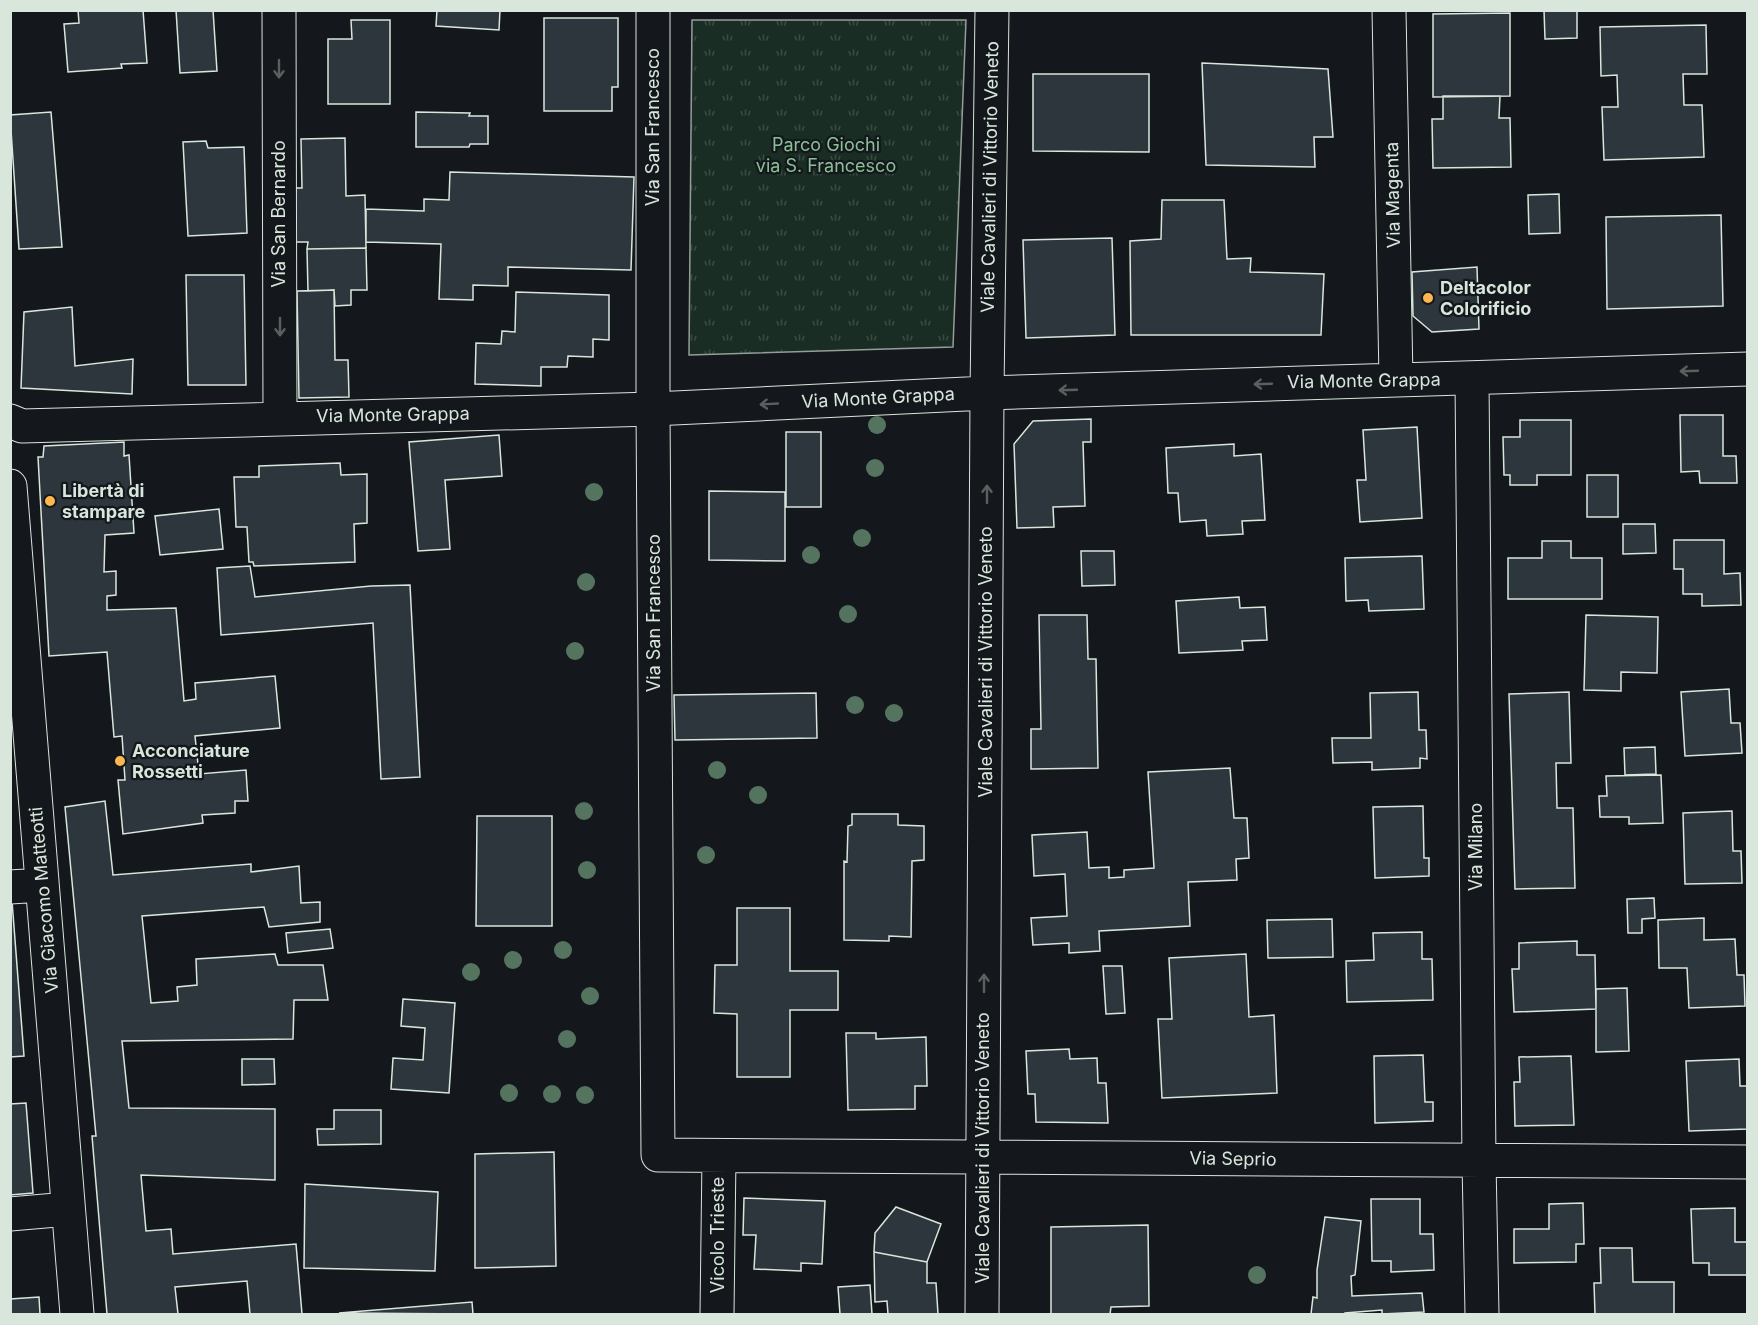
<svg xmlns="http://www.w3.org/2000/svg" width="1758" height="1325" font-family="Inter,sans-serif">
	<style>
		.park { fill: url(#park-tufts); stroke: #939e99; stroke-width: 1.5 }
		.building { fill: #2c363c; stroke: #d8e6dc; stroke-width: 1.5 }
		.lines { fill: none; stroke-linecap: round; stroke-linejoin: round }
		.minor-casing { stroke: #d8e6dc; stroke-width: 35 }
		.minor { stroke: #14181c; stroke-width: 33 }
		.tree { fill: #55745f }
		.oneway { stroke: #59605f }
		.poi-dot { fill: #ffb74d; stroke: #14181c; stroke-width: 2 }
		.labels { text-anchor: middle; stroke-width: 4.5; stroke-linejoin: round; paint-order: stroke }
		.street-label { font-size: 18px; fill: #d8e6dc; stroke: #14181c }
		.park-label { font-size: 18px; fill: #8ac095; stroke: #14181c }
		.poi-label { font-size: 18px; font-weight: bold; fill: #d8e6dc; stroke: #14181c; text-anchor: start }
	</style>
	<defs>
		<pattern id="park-tufts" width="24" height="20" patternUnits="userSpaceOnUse" patternTransform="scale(1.5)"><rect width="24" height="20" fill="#1a2d24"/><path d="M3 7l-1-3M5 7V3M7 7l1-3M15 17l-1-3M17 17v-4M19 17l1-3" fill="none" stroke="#3b4b43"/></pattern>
	</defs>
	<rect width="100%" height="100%" fill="#14181c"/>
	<path class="park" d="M 692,20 L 966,20 L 953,347 L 689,355 Z"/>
	<path class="building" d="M 78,10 L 143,10 L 147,63 L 121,64 L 122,68 L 68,72 L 64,24 L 79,23 Z
		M 176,10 L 213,10 L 217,71 L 180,73 Z
		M 437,10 L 500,10 L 499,30 L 436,26 Z
		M 1544,10 L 1577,10 L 1577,38 L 1545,39 Z
		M 1510,13 L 1510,96 L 1433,97 L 1433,14 Z
		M 544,18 L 618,18 L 618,87 L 612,87 L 612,111 L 544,111 Z
		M 351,20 L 390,20 L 390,104 L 328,104 L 328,39 L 352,39 Z
		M 1706,25 L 1707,74 L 1683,74 L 1684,105 L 1702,105 L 1704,157 L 1604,160 L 1602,107 L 1618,107 L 1617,75 L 1601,76 L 1600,27 Z
		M 1202,63 L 1328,69 L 1333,137 L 1314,137 L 1315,167 L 1206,165 Z
		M 1033,74 L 1149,74 L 1149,152 L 1033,151 Z
		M 1443,96 L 1500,96 L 1499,118 L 1510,118 L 1511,167 L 1433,168 L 1432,119 L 1443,119 Z
		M 51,112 L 62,247 L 19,249 L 10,115 Z
		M 416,112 L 470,113 L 469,116 L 488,116 L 488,144 L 470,144 L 469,147 L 416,147 Z
		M 345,138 L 346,196 L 365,195 L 366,248 L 307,249 L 308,242 L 296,242 L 295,188 L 302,188 L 301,139 Z
		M 206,141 L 208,148 L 244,147 L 247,233 L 188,236 L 183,142 Z
		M 450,172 L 634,177 L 631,270 L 508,267 L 508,286 L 473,285 L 473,300 L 439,299 L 441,244 L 366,242 L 366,209 L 424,211 L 424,199 L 449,200 Z
		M 1559,194 L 1560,233 L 1529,234 L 1528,195 Z
		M 1162,200 L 1224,200 L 1227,259 L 1251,258 L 1250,272 L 1324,274 L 1321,335 L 1131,335 L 1130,241 L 1161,239 Z
		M 1721,215 L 1723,306 L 1607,309 L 1606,217 Z
		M 1112,238 L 1115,335 L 1026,338 L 1023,240 Z
		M 366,248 L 367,290 L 351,290 L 351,305 L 335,306 L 334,290 L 308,291 L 307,249 Z
		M 1477,267 L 1479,329 L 1432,332 L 1413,316 L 1412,272 Z
		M 186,275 L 244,275 L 246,385 L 188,385 Z
		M 334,290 L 335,360 L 348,360 L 349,397 L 299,398 L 297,291 Z
		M 516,292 L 609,295 L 609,340 L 593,339 L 593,357 L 568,356 L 567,367 L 541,367 L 541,386 L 475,384 L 476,343 L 501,344 L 502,331 L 515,332 Z
		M 72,307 L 75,366 L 133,359 L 132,394 L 21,388 L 24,312 Z
		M 1680,415 L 1723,415 L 1723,456 L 1736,456 L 1737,483 L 1700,483 L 1699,471 L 1681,472 Z
		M 1091,419 L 1091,442 L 1083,442 L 1085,506 L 1053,507 L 1054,527 L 1017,528 L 1014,444 L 1033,421 Z
		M 1520,420 L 1571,420 L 1571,475 L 1537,475 L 1537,485 L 1510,485 L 1510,475 L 1504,475 L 1503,437 L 1520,437 Z
		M 1417,427 L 1422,518 L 1360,522 L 1357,480 L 1366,480 L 1363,430 Z
		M 786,432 L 821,432 L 821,507 L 786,507 Z
		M 499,435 L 502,476 L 445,480 L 450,549 L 418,551 L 409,442 Z
		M 124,442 L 124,456 L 129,455 L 134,533 L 105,535 L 104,572 L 116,571 L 116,595 L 107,596 L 107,610 L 176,608 L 184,701 L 196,699 L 195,683 L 275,676 L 280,728 L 195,736 L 199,774 L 246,770 L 248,801 L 235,801 L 235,813 L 202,815 L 203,823 L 123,834 L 118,780 L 125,780 L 122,736 L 114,737 L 107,652 L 49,656 L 38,457 L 43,457 L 44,446 Z
		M 1234,444 L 1234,456 L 1261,454 L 1265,520 L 1242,521 L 1243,534 L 1207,536 L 1206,520 L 1180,522 L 1178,493 L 1168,493 L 1166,448 Z
		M 340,463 L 341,475 L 367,474 L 367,523 L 354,524 L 355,562 L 254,566 L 253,562 L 249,562 L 247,527 L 236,527 L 234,477 L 259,477 L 259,466 Z
		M 1587,475 L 1618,475 L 1618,517 L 1587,517 Z
		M 709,491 L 785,492 L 785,561 L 709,560 Z
		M 219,509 L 223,549 L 160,555 L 155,516 Z
		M 1623,524 L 1655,524 L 1656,553 L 1623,554 Z
		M 1674,540 L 1724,540 L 1724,574 L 1740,573 L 1741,605 L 1702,606 L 1702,594 L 1683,594 L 1683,569 L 1674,569 Z
		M 1542,541 L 1571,541 L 1571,558 L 1602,558 L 1602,599 L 1508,599 L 1508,558 L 1542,558 Z
		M 1081,551 L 1114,551 L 1115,585 L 1082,586 Z
		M 1422,556 L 1424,609 L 1369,611 L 1368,600 L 1346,601 L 1345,558 Z
		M 250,566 L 255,597 L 371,586 L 410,585 L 420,777 L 381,779 L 373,623 L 221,635 L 217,568 Z
		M 1239,597 L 1240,608 L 1265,607 L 1267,640 L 1242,641 L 1243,650 L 1179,653 L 1176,601 Z
		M 1039,615 L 1087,615 L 1088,659 L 1096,659 L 1098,768 L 1031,769 L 1031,729 L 1041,729 Z
		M 1586,615 L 1658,617 L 1657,673 L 1621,672 L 1621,691 L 1584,690 Z
		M 1729,689 L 1731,723 L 1740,723 L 1742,753 L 1685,756 L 1681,692 Z
		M 1418,692 L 1419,730 L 1426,730 L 1427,759 L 1420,758 L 1420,768 L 1372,770 L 1372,762 L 1333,763 L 1332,738 L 1371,738 L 1370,693 Z
		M 1569,692 L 1571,763 L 1556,763 L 1557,808 L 1573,808 L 1575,888 L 1515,889 L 1509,694 Z
		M 816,693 L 817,738 L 675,740 L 674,695 Z
		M 1655,747 L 1656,774 L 1625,775 L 1624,748 Z
		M 1230,768 L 1234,818 L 1247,818 L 1249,858 L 1236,859 L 1237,880 L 1188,882 L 1190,926 L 1099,931 L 1100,951 L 1069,953 L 1069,943 L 1033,945 L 1031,918 L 1067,916 L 1065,874 L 1034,876 L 1032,835 L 1087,832 L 1089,868 L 1109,867 L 1109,878 L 1124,877 L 1124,870 L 1154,868 L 1148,772 Z
		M 1661,775 L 1663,823 L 1629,824 L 1629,817 L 1600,817 L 1599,796 L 1607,796 L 1606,776 Z
		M 105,801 L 113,875 L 251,864 L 251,872 L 299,866 L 301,903 L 320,902 L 320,922 L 269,927 L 264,907 L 142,916 L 151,1003 L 178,1001 L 177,987 L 197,985 L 196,959 L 275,954 L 278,965 L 323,965 L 328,1000 L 294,1000 L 293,1039 L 122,1041 L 129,1108 L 275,1109 L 275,1180 L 141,1175 L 146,1231 L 171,1229 L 173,1254 L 296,1244 L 302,1314 L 250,1314 L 247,1281 L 175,1287 L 178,1314 L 107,1314 L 92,1136 L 96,1136 L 65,807 Z
		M 1423,806 L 1424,858 L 1429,858 L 1429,876 L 1375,878 L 1373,807 Z
		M 1732,811 L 1733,851 L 1741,851 L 1742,883 L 1685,884 L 1683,813 Z
		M 852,814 L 898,814 L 898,825 L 924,826 L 924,860 L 912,861 L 911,937 L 889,936 L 889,941 L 844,940 L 844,861 L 847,862 L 848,826 L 852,825 Z
		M 477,816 L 552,816 L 552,926 L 476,926 Z
		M 1654,898 L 1655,918 L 1642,919 L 1642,933 L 1628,933 L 1627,899 Z
		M 12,901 L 24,1056 L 10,1057 L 10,902 Z
		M 737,908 L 790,908 L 790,971 L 838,971 L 838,1010 L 790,1010 L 790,1077 L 737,1077 L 737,1014 L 714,1013 L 715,965 L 737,965 Z
		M 1704,918 L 1704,940 L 1735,939 L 1737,975 L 1744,975 L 1745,1006 L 1689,1008 L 1687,968 L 1659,968 L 1658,920 Z
		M 1332,919 L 1333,957 L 1268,958 L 1267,920 Z
		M 330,929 L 333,948 L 288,953 L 286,933 Z
		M 1422,932 L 1422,959 L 1432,959 L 1433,1000 L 1347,1002 L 1346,961 L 1374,960 L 1373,933 Z
		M 1577,941 L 1577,955 L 1595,955 L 1596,1009 L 1514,1012 L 1512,969 L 1519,969 L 1519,943 Z
		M 1246,954 L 1249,1017 L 1274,1015 L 1277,1093 L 1162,1098 L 1158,1019 L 1172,1019 L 1169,958 Z
		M 1103,966 L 1122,966 L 1125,1013 L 1106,1014 Z
		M 1627,988 L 1629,1051 L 1596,1052 L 1596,989 Z
		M 403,999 L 455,1003 L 449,1093 L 391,1089 L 393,1058 L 423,1060 L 425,1028 L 401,1026 Z
		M 846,1033 L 876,1033 L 876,1039 L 926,1037 L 927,1086 L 915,1086 L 915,1109 L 848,1110 Z
		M 1069,1049 L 1070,1059 L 1097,1058 L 1098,1083 L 1106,1083 L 1108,1123 L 1036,1122 L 1035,1094 L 1028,1094 L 1026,1051 Z
		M 1423,1055 L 1425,1102 L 1433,1102 L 1433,1121 L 1375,1123 L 1374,1056 Z
		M 1571,1056 L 1574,1125 L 1515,1126 L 1514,1082 L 1520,1082 L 1519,1057 Z
		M 242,1059 L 274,1059 L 275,1084 L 242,1085 Z
		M 1739,1059 L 1740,1086 L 1747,1086 L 1748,1129 L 1689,1131 L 1686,1061 Z
		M 26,1103 L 33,1193 L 10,1195 L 10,1104 Z
		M 334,1110 L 381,1110 L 381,1144 L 318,1145 L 317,1129 L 334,1129 Z
		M 554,1152 L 556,1266 L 475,1268 L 475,1154 Z
		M 305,1184 L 438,1192 L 435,1271 L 304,1268 Z
		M 744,1198 L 825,1201 L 822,1264 L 801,1263 L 801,1271 L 754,1269 L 756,1235 L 743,1235 Z
		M 1371,1199 L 1420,1199 L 1420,1234 L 1433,1234 L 1434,1270 L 1391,1272 L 1391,1261 L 1372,1261 Z
		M 1583,1203 L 1584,1244 L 1576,1244 L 1576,1262 L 1514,1263 L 1514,1229 L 1549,1229 L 1549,1204 Z
		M 896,1207 L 941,1224 L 927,1262 L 874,1252 L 875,1233 Z
		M 1735,1208 L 1735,1242 L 1748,1242 L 1748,1275 L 1709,1275 L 1709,1263 L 1693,1263 L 1691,1209 Z
		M 1325,1217 L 1361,1221 L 1355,1275 L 1351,1276 L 1352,1296 L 1422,1293 L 1424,1312 L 1382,1314 L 1382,1310 L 1345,1313 L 1345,1314 L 1311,1314 L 1313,1297 L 1317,1298 L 1317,1270 Z
		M 1148,1225 L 1149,1306 L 1111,1307 L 1110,1314 L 1051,1314 L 1051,1227 Z
		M 1600,1248 L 1632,1248 L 1633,1282 L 1674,1282 L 1674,1314 L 1595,1314 L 1594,1283 L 1601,1283 Z
		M 874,1252 L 927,1262 L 927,1283 L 936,1283 L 938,1314 L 888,1314 L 887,1301 L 875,1302 Z
		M 870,1285 L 872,1314 L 840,1314 L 838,1287 Z
		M 39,1297 L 40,1314 L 10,1314 L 10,1299 Z
		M 472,1302 L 473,1314 L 339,1313 Z"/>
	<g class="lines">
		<g class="minor-casing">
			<path id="minor" d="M 279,10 L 280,418
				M 653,10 L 653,409 L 658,1155 L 1748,1162
				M 1389,10 L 1396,379
				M 1472,379 L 1479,1162 L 1482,1314
				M 10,421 L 22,426 L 653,409 L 987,393 L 1748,369
				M 10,486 L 77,1314
				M 10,887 L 42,885
				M 10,1214 L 68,1209
				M 717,1314 L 719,1156
				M 982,1314 L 987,393 L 992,10"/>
		</g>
		<use href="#minor" class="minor"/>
	</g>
	<g class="tree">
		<circle cx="877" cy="425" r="9"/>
		<circle cx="875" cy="468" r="9"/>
		<circle cx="594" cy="492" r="9"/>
		<circle cx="862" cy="538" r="9"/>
		<circle cx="811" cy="555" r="9"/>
		<circle cx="586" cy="582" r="9"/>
		<circle cx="848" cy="614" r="9"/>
		<circle cx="575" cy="651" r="9"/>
		<circle cx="855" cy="705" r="9"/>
		<circle cx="894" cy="713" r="9"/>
		<circle cx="717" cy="770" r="9"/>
		<circle cx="758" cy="795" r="9"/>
		<circle cx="584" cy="811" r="9"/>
		<circle cx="706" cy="855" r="9"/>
		<circle cx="587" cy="870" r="9"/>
		<circle cx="563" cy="950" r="9"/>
		<circle cx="513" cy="960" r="9"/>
		<circle cx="471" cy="972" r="9"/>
		<circle cx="590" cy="996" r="9"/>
		<circle cx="567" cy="1039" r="9"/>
		<circle cx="509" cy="1093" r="9"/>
		<circle cx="552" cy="1094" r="9"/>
		<circle cx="585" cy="1095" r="9"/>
		<circle cx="1257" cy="1275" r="9"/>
	</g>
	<defs><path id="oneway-shaft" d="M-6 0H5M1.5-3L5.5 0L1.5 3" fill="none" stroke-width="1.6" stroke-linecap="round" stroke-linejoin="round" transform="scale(1.5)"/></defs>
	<g class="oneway">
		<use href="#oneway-shaft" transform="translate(279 69) rotate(90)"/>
		<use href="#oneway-shaft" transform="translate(280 327) rotate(90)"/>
		<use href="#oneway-shaft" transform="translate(1689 371) rotate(178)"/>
		<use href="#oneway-shaft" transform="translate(1263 384) rotate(178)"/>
		<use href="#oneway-shaft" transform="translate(1068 390) rotate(178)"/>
		<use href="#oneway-shaft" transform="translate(769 404) rotate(177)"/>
		<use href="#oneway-shaft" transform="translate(987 494) rotate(-90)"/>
		<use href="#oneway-shaft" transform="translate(984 983) rotate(-90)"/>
	</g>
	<g class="poi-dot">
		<circle cx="1428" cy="298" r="6"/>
		<circle cx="50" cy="501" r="6"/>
		<circle cx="120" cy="761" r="6"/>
	</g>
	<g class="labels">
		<g class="street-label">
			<text transform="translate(653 127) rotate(-90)" y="6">Via San Francesco</text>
			<text transform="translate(990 177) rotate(-89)" y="6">Viale Cavalieri di Vittorio Veneto</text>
			<text transform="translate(1393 195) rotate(-91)" y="6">Via Magenta</text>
			<text transform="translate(279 214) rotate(-90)" y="6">Via San Bernardo</text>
			<text transform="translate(1364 381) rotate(-1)" y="6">Via Monte Grappa</text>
			<text transform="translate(878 398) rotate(-3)" y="6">Via Monte Grappa</text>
			<text transform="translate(393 415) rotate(-1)" y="6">Via Monte Grappa</text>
			<text transform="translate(654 613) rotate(-90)" y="6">Via San Francesco</text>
			<text transform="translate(986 662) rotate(-90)" y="6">Viale Cavalieri di Vittorio Veneto</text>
			<text transform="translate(1476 847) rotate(-90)" y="6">Via Milano</text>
			<text transform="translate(44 900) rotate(-95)" y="6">Via Giacomo Matteotti</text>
			<text transform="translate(983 1148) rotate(-90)" y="6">Viale Cavalieri di Vittorio Veneto</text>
			<text transform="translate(1233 1159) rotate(1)" y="6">Via Seprio</text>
			<text transform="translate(718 1235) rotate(-90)" y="6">Vicolo Trieste</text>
		</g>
		<g class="park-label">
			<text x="826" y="151">Parco Giochi<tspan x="826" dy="21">via S. Francesco</tspan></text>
		</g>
		<g class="poi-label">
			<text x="1440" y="294">Deltacolor<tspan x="1440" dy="21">Colorificio</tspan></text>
			<text x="62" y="497">Libertà di<tspan x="62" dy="21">stampare</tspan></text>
			<text x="132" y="757">Acconciature<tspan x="132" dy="21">Rossetti</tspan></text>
		</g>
	</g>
	<rect width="1758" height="1325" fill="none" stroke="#d8e6dc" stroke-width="24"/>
</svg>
